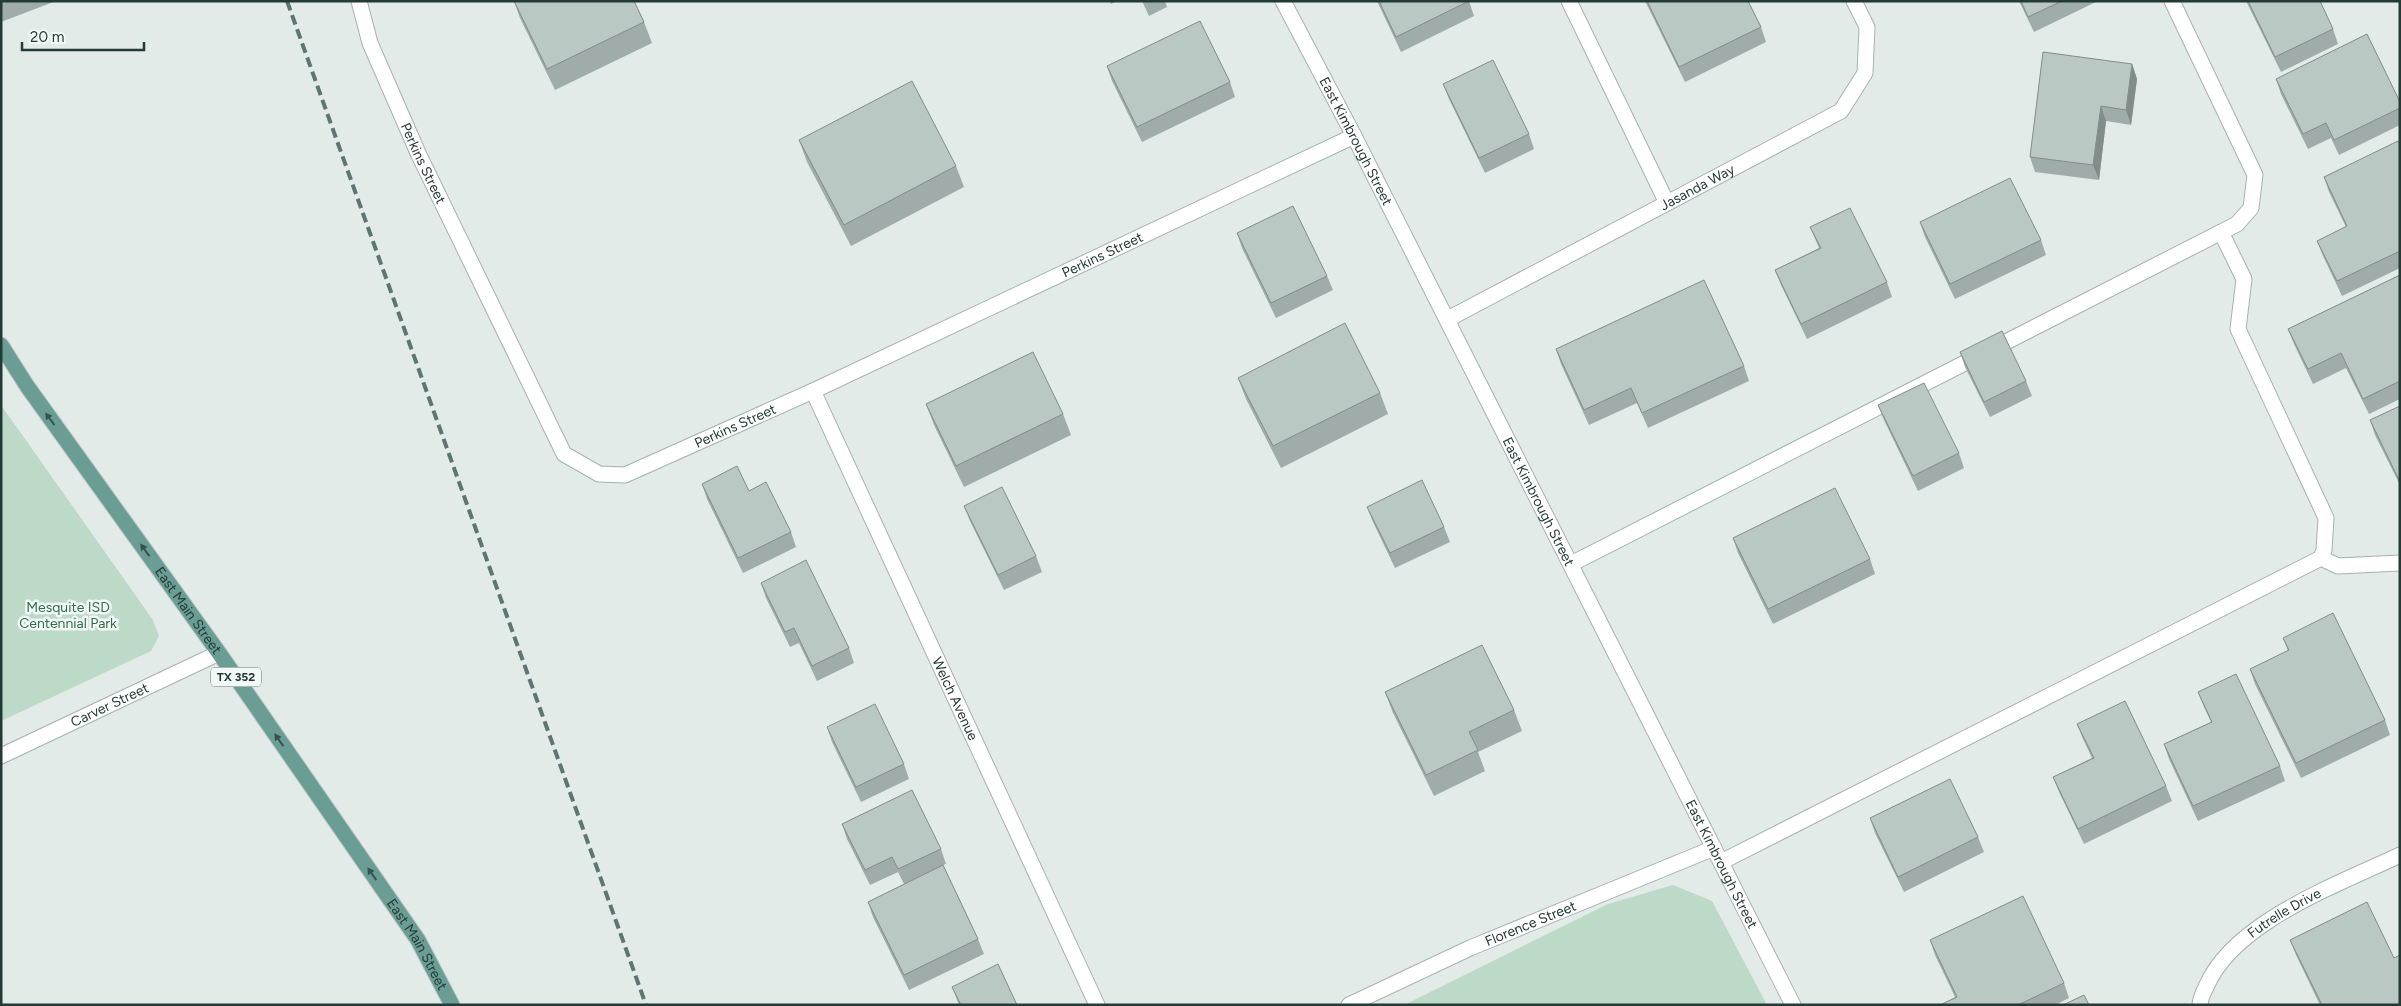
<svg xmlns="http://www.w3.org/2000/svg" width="2401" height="1006" font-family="Figtree,sans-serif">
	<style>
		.green { fill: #bcdac7 }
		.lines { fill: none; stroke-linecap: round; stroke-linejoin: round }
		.service-casing { stroke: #a5b2af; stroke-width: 17 }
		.minor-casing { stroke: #a5b2af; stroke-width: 17 }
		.primary-casing { stroke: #c1c8c7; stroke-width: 17 }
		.service { stroke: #fff; stroke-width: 15 }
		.minor { stroke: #fff; stroke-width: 15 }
		.primary { stroke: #6a9d94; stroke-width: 15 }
		.rail { stroke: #5e7671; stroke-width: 4; stroke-dasharray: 10 5; stroke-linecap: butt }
		.wall { fill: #a0aca9 }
		.shaded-wall { fill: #828c89 }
		.building { fill: #bac8c4; stroke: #828c89 }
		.oneway { fill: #35534e }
		.labels { text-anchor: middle; stroke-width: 5; stroke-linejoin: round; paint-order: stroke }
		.shield { fill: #f2f8f5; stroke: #61736f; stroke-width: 1 }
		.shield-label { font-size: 12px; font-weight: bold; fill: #233a36 }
		.street-label { font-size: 14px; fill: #233a36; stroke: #f2f8f5 }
		.park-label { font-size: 14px; fill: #316e4d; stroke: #f2f8f5 }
	</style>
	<rect width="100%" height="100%" fill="#e2ebe8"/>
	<path class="green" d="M 1,405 L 153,620 L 159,636 L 151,651 L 1,721 Z
		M 1673,885 L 1712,901 L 1767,1005 L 1404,1005 L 1608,904 Z"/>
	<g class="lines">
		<g class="service-casing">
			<path id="service" d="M 1569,1 L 1667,203
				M 2321,558 L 2338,566 L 2400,563
				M 1571,564 L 2237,224 L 2251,208 L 2255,175 L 2172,1
				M 1721,862 L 2321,558 L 2324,550 L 2326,518 L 2238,329 L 2244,279 L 2221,232"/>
		</g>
		<g class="minor-casing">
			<g id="minor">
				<path id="s1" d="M 359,1 L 370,43 L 418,153 L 564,454 L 599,474 L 625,475 L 813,391 L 1354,136"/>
				<path id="s2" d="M 1283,1 L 1354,136 L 1793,1005"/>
				<path id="s3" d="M 1448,319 L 1841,111 L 1865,73 L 1867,27 L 1854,1"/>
				<path id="s4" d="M 813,391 L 1097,1005"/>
				<path id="s5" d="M 1,756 L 219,653"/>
				<path id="s6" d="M 1349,1005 L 1470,948 L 1714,848"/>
				<path id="s7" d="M 2200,1005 C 2200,999 2203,993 2206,987 C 2233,922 2339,884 2400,855"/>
			</g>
		</g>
		<g class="primary-casing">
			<g id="primary">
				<path id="s8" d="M 1,345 L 27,386 L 219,653 L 418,940 L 452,1005"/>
			</g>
		</g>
		<use href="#service" class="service"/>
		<use href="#minor" class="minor"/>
		<use href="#primary" class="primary"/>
		<path class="rail" d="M 287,1 L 646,1005"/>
	</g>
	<path class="wall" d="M 1,1 L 56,1 L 1,22 Z
		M 514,1 L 634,1 L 644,22 L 652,43 L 555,90 L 520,18 Z
		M 1110,1 L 1117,1 L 1111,4 Z
		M 1142,1 L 1165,1 L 1167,7 L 1149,16 Z
		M 1377,1 L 1469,1 L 1474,16 L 1401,52 Z
		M 1645,1 L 1748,1 L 1761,27 L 1766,42 L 1685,82 Z
		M 2019,1 L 2098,1 L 2034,32 Z
		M 2246,1 L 2320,1 L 2333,29 L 2338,44 L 2281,72 Z
		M 2132,64 L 2137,79 L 2131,125 L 2106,121 L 2099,180 L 2035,172 L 2030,157 Z
		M 1107,66 L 1230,82 L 1235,97 L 1142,142 L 1112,81 Z
		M 2276,79 L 2400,102 L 2400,125 L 2339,155 L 2331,138 L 2308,149 L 2281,94 Z
		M 1443,84 L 1529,134 L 1534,149 L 1485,173 L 1449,99 Z
		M 799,140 L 956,166 L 964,187 L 851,246 L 807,162 Z
		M 2400,144 L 2400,268 L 2342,296 L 2323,256 L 2317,241 L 2346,227 L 2329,192 L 2324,177 Z
		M 1920,222 L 2041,240 L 2046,255 L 1955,299 L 1925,237 Z
		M 1810,227 L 1887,282 L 1892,297 L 1807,339 L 1781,285 L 1775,270 L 1819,248 Z
		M 1237,233 L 1327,276 L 1333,290 L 1276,318 L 1242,248 Z
		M 2400,275 L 2400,399 L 2369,414 L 2346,368 L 2313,384 L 2294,344 L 2288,329 Z
		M 1556,349 L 1744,366 L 1749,381 L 1648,428 L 1637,403 L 1589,425 L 1561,364 Z
		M 1960,352 L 2026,381 L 2032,396 L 1990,417 L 1965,367 Z
		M 1238,378 L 1380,393 L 1388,414 L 1281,468 L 1246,399 Z
		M 926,404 L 1063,414 L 1071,435 L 964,487 L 934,425 Z
		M 1878,405 L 1959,453 L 1964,468 L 1918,491 L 1884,420 Z
		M 2400,406 L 2400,485 L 2375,435 L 2370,420 Z
		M 702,484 L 749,491 L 791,532 L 796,547 L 743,573 L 707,499 Z
		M 964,506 L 1036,556 L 1042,572 L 1004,590 L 970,521 Z
		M 1367,507 L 1444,527 L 1450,542 L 1395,568 L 1373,522 Z
		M 1733,538 L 1870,559 L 1875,574 L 1773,624 L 1738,553 Z
		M 761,583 L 849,648 L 854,663 L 817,681 L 799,643 L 790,647 L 766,598 Z
		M 2283,638 L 2385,720 L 2390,735 L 2301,778 L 2255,684 L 2250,669 L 2288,651 Z
		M 1385,692 L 1514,710 L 1522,731 L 1478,752 L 1485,771 L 1434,796 L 1393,713 Z
		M 2198,692 L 2280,766 L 2285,781 L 2198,821 L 2169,759 L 2164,744 L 2211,722 L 2204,707 Z
		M 2077,724 L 2166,786 L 2172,801 L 2084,844 L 2059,792 L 2053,777 L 2092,758 L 2083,739 Z
		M 827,727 L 904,764 L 909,779 L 861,802 L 832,742 Z
		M 1870,818 L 1978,837 L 1984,852 L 1904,892 L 1875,833 Z
		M 842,824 L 941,849 L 946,864 L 943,865 L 978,939 L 984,954 L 909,990 L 873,917 L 868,902 L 904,884 L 898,872 L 870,885 L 847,839 Z
		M 1930,940 L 2064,983 L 2069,998 L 2055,1005 L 1942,1005 L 1955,997 L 1935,955 Z
		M 2290,940 L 2394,958 L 2400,1005 L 2320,1005 L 2296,955 Z
		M 952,987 L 1017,1005 L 959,1005 Z"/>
	<path class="shaded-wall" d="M 2132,64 L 2137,79 L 2131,125 L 2126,110 Z
		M 2101,106 L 2106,121 L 2099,180 L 2093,165 Z"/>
	<path class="building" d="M 514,1 L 634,1 L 644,22 L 547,69 Z
		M 1379,1 L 1469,1 L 1396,37 Z
		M 1647,1 L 1748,1 L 1761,27 L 1679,67 Z
		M 2021,1 L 2062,1 L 2028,17 Z
		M 2248,1 L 2320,1 L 2333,29 L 2275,57 Z
		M 1200,21 L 1230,82 L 1137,127 L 1107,66 Z
		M 2367,34 L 2400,102 L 2400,108 L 2334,140 L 2326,123 L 2303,134 L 2276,79 Z
		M 2043,52 L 2132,64 L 2126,110 L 2101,106 L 2093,165 L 2030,157 Z
		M 1493,60 L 1529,134 L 1479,158 L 1443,84 Z
		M 912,81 L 956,166 L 844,225 L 799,140 Z
		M 2398,141 L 2400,144 L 2400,251 L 2337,281 L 2317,241 L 2347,226 L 2324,177 Z
		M 2010,178 L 2041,240 L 1950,284 L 1920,222 Z
		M 1293,206 L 1327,276 L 1271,303 L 1237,233 Z
		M 1850,208 L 1887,282 L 1801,324 L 1775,270 L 1821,248 L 1810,227 Z
		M 2400,275 L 2400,381 L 2363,399 L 2341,353 L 2308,369 L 2288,329 Z
		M 1704,280 L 1744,366 L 1642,413 L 1631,388 L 1584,410 L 1556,349 Z
		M 1345,323 L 1380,393 L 1273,446 L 1238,378 Z
		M 2002,331 L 2026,381 L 1984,402 L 1960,352 Z
		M 1033,352 L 1063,414 L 956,466 L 926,404 Z
		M 1924,383 L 1959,453 L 1913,476 L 1878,405 Z
		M 2400,406 L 2400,482 L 2370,420 Z
		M 737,466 L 749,491 L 766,482 L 791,532 L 738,558 L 702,484 Z
		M 1422,480 L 1444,527 L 1390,553 L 1367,507 Z
		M 1002,487 L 1036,556 L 998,575 L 964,506 Z
		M 1835,488 L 1870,559 L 1768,609 L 1733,538 Z
		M 806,560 L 849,648 L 812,666 L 794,628 L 785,632 L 761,583 Z
		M 2333,613 L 2385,720 L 2296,763 L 2250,669 L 2289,650 L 2283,638 Z
		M 1482,645 L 1514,710 L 1469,732 L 1478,750 L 1426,775 L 1385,692 Z
		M 2236,674 L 2280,766 L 2193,806 L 2164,744 L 2212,722 L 2198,692 Z
		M 2125,701 L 2166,786 L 2078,829 L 2053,777 L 2094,758 L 2077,724 Z
		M 875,704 L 904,764 L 856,787 L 827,727 Z
		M 1950,779 L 1978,837 L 1898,877 L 1870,818 Z
		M 912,790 L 941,849 L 898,869 L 892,857 L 865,870 L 842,824 Z
		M 943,865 L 978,939 L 904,975 L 868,902 Z
		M 2023,896 L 2064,983 L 2018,1005 L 1942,1005 L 1942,1004 L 1957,997 L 1930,940 Z
		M 2367,902 L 2394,958 L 2400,955 L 2400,1005 L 2322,1005 L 2290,940 Z
		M 998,964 L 1017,1005 L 961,1005 L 952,987 Z
		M 2084,995 L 2089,1005 L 2063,1005 Z"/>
	<defs><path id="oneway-solid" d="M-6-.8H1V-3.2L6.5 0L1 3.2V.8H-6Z" transform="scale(1.25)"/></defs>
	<g class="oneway">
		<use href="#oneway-solid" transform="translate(50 419) rotate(-126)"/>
		<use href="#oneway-solid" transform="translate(145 550) rotate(-126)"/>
		<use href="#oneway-solid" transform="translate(279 740) rotate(-125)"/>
		<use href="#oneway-solid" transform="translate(372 874) rotate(-125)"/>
	</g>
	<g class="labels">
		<rect class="shield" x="211" y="667.5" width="50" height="19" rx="4"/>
		<g class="shield-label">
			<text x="236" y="681">TX 352</text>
		</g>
		<g class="street-label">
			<text dy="5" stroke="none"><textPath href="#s2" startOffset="158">East Kimbrough Street</textPath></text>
			<text dy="5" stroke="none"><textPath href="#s1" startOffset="175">Perkins Street</textPath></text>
			<text dy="5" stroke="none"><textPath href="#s3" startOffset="282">Jasanda Way</textPath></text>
			<text dy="5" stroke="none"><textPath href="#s1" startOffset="1090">Perkins Street</textPath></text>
			<text dy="5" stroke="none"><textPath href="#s1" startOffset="685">Perkins Street</textPath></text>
			<text dy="5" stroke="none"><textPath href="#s2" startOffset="562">East Kimbrough Street</textPath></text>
			<text dy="5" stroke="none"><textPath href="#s8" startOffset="325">East Main Street</textPath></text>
			<text dy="5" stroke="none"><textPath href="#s4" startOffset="339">Welch Avenue</textPath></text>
			<text dy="5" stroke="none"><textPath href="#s5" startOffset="120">Carver Street</textPath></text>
			<text dy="5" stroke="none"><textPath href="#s2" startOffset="968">East Kimbrough Street</textPath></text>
			<text dy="5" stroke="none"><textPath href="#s7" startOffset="129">Futrelle Drive</textPath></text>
			<text dy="5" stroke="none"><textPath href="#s6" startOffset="199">Florence Street</textPath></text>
			<text dy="5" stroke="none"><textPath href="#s8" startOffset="730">East Main Street</textPath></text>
		</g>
		<g class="park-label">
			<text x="68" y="612">Mesquite ISD<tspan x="68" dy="16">Centennial Park</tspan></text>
		</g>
	</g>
	<rect width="2401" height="1006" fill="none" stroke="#233a36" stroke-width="5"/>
	<path d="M22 42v8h122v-8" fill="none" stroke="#233a36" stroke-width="2.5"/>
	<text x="30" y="42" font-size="15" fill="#233a36" stroke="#f2f8f5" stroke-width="4" paint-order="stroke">20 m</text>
</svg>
